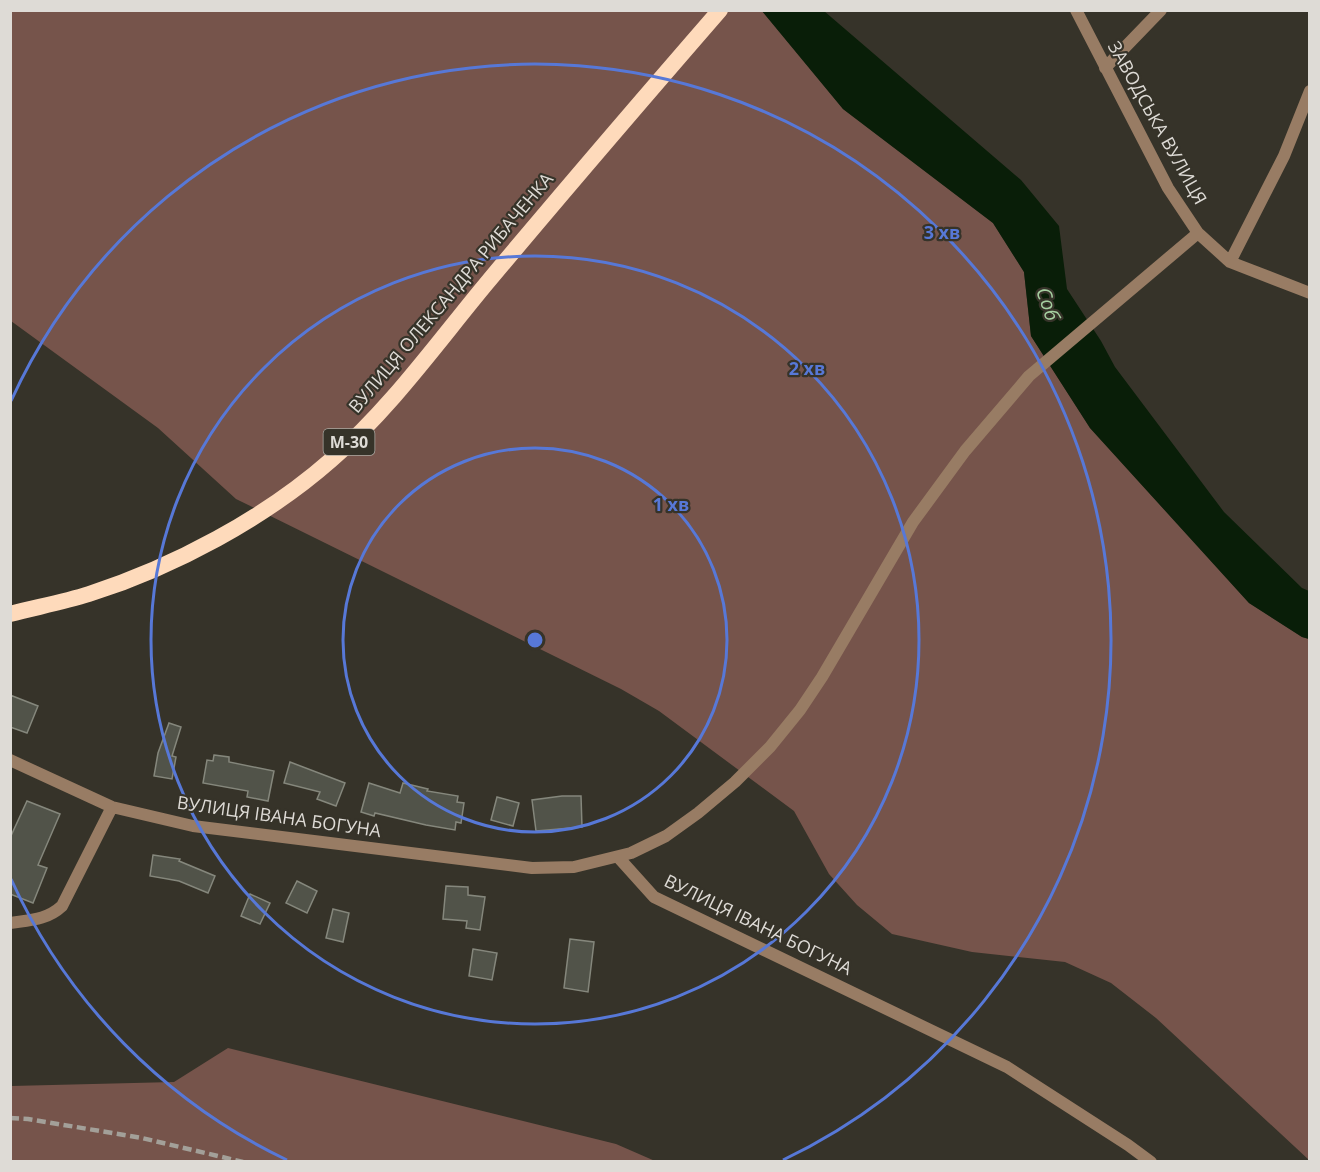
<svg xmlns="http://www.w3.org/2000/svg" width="1320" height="1172" font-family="'Open Sans',sans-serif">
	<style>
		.green { fill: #76544b }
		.water { fill: #091e08 }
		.building { fill: #515349; stroke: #85877c; stroke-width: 1.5 }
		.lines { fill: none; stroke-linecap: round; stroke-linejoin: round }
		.minor { stroke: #987c64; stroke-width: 12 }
		.trunk { stroke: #fedabb; stroke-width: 16 }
		.rail { stroke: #a3a099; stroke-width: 4.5; stroke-dasharray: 9 4.5; stroke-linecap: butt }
		.ring { fill: none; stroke: #5778d7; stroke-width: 3 }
		.labels { text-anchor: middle; stroke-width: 4.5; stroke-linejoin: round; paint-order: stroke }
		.shield { fill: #363329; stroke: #aca9a2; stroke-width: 1.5 }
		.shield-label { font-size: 16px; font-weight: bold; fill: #dedbd6 }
		.street-label { font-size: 18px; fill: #dedbd6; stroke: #363329 }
		.water-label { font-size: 20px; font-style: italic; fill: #a5cfa0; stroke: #363329 }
		.centre { fill: #5778d7; stroke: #363329; stroke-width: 3 }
		.ring-label { font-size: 18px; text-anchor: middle; font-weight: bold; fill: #5778d7; stroke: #363329; stroke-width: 4.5; stroke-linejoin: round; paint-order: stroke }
	</style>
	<rect width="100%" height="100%" fill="#363329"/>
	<path class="green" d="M 11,11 L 762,11 L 843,109 L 993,223 L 1024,272 L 1031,336 L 1090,428 L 1249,603 L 1302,637 L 1309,639 L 1309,1160 L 1156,1018 L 1111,983 L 1065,962 L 972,952 L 892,934 L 857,905 L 829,874 L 794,811 L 659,711 L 621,689 L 236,499 L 158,428 L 11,321 Z
		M 228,1048 L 616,1144 L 655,1161 L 11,1161 L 11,1086 L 174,1082 Z"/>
	<path class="water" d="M 762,11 L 824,11 L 1021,180 L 1059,226 L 1067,289 L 1101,341 L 1115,367 L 1224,512 L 1302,588 L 1309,591 L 1309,639 L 1302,637 L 1249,603 L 1090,428 L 1031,336 L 1024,272 L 993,223 L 843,109 Z"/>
	<path class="building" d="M 10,695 L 38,706 L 27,733 L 10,727 Z
		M 169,723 L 181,727 L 172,756 L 176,757 L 172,779 L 154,776 L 158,753 Z
		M 214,755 L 229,757 L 229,762 L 274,771 L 268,801 L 247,797 L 248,791 L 203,783 L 207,760 L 213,761 Z
		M 290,762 L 345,783 L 336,806 L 317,799 L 320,792 L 284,783 Z
		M 369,783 L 400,793 L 403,783 L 428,789 L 427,791 L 458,796 L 457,802 L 464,803 L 461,823 L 456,822 L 455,830 L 426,825 L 375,813 L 374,816 L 361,812 Z
		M 562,796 L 581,796 L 582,827 L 536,831 L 532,800 Z
		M 497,797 L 519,803 L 513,826 L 491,820 Z
		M 27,801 L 60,814 L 38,865 L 47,868 L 33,903 L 10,894 L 10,838 Z
		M 153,855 L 180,859 L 179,861 L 215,876 L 208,893 L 179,881 L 150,876 Z
		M 297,881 L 317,891 L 307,913 L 286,903 Z
		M 446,886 L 468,887 L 468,895 L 485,897 L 480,930 L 466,928 L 467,921 L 443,919 Z
		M 250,894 L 270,903 L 260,924 L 241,916 Z
		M 333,909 L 349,913 L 343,942 L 326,938 Z
		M 570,939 L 594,942 L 588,992 L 564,988 Z
		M 473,949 L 497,953 L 492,980 L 469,976 Z"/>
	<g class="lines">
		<path class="minor" d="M 1076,10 L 1168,188 L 1198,233 L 1230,262 L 1310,293
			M 1105,68 L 1161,10
			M 1230,262 L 1284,156 L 1310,91
			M 10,760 L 112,807 L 193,826 L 532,868 L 574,867 L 631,853 L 666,836 L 698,813 L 735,782 L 770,747 L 800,710 L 822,677 L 913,522 L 965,451 L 1029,376 L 1198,233
			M 618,857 L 654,897 L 1007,1067 L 1128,1145 L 1151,1162
			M 10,923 C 30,920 47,920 62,906 L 112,807"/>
		<path class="trunk" d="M 10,614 C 37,607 64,602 89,594 C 174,567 265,518 331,460 C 390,409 437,343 486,284 C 563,192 641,101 720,10"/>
		<path class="rail" d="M 10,1118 L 28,1119 L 142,1138 L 243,1162"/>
	</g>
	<g class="ring">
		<circle cx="535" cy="640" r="192"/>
		<circle cx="535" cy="640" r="384"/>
		<path d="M287 1160A576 576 0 0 1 11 879M11 401A576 576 0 1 1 783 1160"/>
	</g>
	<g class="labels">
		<rect class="shield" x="323.5" y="429" width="51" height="26" rx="4.5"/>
		<g class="shield-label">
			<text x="349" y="448">М-30</text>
		</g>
		<g class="street-label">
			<text transform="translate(1157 123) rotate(61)" y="6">ЗАВОДСЬКА ВУЛИЦЯ</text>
			<text transform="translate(451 293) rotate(-50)" y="6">ВУЛИЦЯ ОЛЕКСАНДРА РИБАЧЕНКА</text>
			<text transform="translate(279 817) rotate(8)" y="6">ВУЛИЦЯ ІВАНА БОГУНА</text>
			<text transform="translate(758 925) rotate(26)" y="6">ВУЛИЦЯ ІВАНА БОГУНА</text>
		</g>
		<g class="water-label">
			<text transform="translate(1048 304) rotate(71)" y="7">Соб</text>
		</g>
	</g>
	<circle cx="535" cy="640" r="9" class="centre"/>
	<g class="ring-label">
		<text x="942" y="239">3 хв</text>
		<text x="807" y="375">2 хв</text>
		<text x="671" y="511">1 хв</text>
	</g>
	<rect width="1320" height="1172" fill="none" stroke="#dedbd6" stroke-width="24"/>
</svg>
